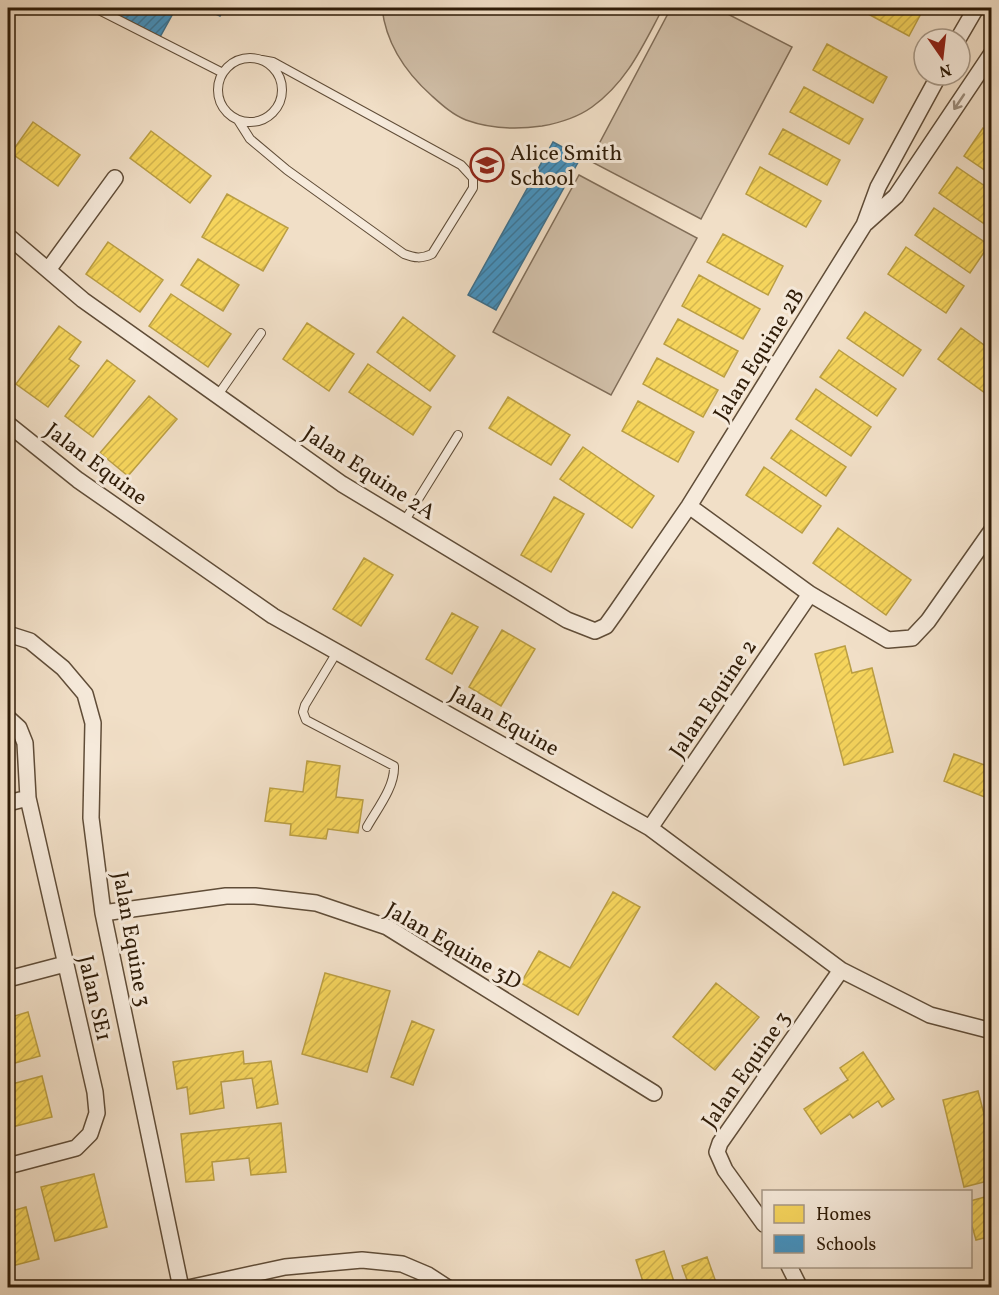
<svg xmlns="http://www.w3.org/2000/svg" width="999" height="1295" font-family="Vollkorn,serif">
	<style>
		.green { fill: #d0bea7; stroke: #806d58; stroke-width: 1.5 }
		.homes { fill: url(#homes-hatch); stroke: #ba9e43; stroke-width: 1.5 }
		.schools { fill: url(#schools-hatch); stroke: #3d6f8b; stroke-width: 1.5 }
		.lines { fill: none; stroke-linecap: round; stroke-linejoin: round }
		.lane-casing { stroke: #604d38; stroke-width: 10 }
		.street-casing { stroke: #604d38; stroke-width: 18 }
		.lane { stroke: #f6eadb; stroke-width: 8 }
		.street { stroke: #f6eadb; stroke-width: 15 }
		.oneway { stroke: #9c8d7c }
		.labels { text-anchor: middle; stroke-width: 6; stroke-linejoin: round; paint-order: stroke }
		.poi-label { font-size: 22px; fill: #2f1c08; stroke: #f6eadb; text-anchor: start }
		.street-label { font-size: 22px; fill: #2f1c08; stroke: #f6eadb }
	</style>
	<defs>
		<pattern id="homes-hatch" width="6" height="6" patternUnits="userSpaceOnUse" patternTransform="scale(1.5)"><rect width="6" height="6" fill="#f6d55c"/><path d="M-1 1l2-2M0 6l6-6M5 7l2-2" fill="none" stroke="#d3b64e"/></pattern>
		<pattern id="schools-hatch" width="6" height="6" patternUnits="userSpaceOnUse" patternTransform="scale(1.5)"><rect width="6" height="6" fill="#4393c3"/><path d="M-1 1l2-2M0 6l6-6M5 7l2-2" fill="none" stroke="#38779c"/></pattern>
	</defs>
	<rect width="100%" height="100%" fill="#f1dfc7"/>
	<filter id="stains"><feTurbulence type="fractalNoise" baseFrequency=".00333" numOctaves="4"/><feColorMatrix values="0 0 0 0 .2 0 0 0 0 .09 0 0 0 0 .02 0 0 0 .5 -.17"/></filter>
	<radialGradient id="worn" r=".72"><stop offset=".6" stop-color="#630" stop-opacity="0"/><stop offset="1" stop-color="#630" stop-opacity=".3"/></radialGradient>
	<path class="green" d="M 382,8 L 663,8 C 643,45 628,81 592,107 C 578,117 559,123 542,126 C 515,130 491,129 466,120 C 453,115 442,105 432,96 C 405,72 386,44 382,8 Z
		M 671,8 L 716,8 L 792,47 L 701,219 L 590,161 Z
		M 579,175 L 697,238 L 611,395 L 493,332 Z"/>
	<path class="homes" d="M 857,8 L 918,8 L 923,10 L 909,36 Z
		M 827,44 L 887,77 L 873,103 L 813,70 Z
		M 804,87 L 863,119 L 849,144 L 790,112 Z
		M 33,122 L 80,155 L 58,186 L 11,153 Z
		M 983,128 L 992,134 L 992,175 L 964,156 Z
		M 783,129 L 840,160 L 827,185 L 769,154 Z
		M 151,131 L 211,176 L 190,203 L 130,158 Z
		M 760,167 L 821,201 L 806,227 L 746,194 Z
		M 957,167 L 992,191 L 992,229 L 939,193 Z
		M 227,194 L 288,228 L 263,271 L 202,237 Z
		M 934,208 L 989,245 L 970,273 L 915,235 Z
		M 723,234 L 783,266 L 768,295 L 707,262 Z
		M 108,242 L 163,280 L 140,312 L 86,274 Z
		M 906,247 L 964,286 L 946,313 L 888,274 Z
		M 198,259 L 239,285 L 223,311 L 181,285 Z
		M 699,275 L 760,309 L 743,339 L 682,306 Z
		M 171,294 L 231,334 L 208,367 L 149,326 Z
		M 865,312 L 921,350 L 903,376 L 847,338 Z
		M 403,317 L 455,356 L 430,391 L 377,352 Z
		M 678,319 L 738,351 L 724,377 L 664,344 Z
		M 307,323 L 354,354 L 329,391 L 283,359 Z
		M 59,326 L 81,342 L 69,359 L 79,366 L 48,407 L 16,384 Z
		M 961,328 L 992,351 L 992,398 L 938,359 Z
		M 839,350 L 896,389 L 877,416 L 820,377 Z
		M 657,358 L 718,390 L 703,417 L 643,384 Z
		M 107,360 L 135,381 L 93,437 L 65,416 Z
		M 368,364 L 431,407 L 413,435 L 349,392 Z
		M 816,389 L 871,427 L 851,456 L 796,419 Z
		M 149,396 L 177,419 L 128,476 L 100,453 Z
		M 508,397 L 570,435 L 551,465 L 489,428 Z
		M 638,401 L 694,432 L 678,462 L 622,431 Z
		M 791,430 L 846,467 L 826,496 L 771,458 Z
		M 583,447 L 654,496 L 632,528 L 560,479 Z
		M 764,467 L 821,506 L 802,533 L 746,495 Z
		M 554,497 L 584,514 L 551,572 L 521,555 Z
		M 838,528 L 911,580 L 886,615 L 813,563 Z
		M 364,558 L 393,575 L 361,626 L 333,609 Z
		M 452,613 L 478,627 L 452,674 L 426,659 Z
		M 502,630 L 535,649 L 501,706 L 469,687 Z
		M 845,646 L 852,673 L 872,668 L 893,752 L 844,765 L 815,654 Z
		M 954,754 L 990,767 L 992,762 L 992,800 L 944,781 Z
		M 307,761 L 340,766 L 336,797 L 363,800 L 358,833 L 328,829 L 326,839 L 290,835 L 291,824 L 265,821 L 270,788 L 303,792 Z
		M 613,892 L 640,907 L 578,1015 L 521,983 L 539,951 L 570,968 Z
		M 325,973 L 390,991 L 367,1072 L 302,1054 Z
		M 716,983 L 759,1017 L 715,1070 L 673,1037 Z
		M 28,1012 L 40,1056 L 8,1065 L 8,1018 Z
		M 412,1021 L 434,1030 L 413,1085 L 391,1077 Z
		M 243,1051 L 244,1064 L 271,1061 L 278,1104 L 257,1108 L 252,1078 L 221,1082 L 224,1108 L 190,1114 L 187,1087 L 177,1089 L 173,1062 Z
		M 863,1052 L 894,1099 L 882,1107 L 878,1101 L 853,1118 L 850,1114 L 821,1134 L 804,1109 L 848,1080 L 840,1068 Z
		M 42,1076 L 52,1117 L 8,1128 L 8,1085 Z
		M 978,1091 L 992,1145 L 992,1180 L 964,1187 L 943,1100 Z
		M 281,1123 L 286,1172 L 251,1175 L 249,1158 L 212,1162 L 214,1180 L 186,1182 L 181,1134 Z
		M 94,1174 L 107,1227 L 55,1241 L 41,1187 Z
		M 992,1195 L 992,1236 L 976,1240 L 970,1219 L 970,1201 Z
		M 26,1207 L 39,1259 L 8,1267 L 8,1212 Z
		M 664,1251 L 676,1288 L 645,1288 L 636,1260 Z
		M 707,1257 L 718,1288 L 690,1288 L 682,1266 Z"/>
	<path class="schools" d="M 105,8 L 176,8 L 160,37 Z
		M 203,8 L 225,8 L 220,16 Z
		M 553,142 L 581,157 L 496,310 L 468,295 Z"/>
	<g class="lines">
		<g class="lane-casing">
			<path id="lane" d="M 95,8 L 223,73
				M218 90a32 32 0 1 1 64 0a32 32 0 1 1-64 0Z
				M 238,120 L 250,139 L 287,170 L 404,254 C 415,258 421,259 432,254 L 473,188 L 473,178 L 461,165 L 273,62 L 262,60
				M 218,395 L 261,333
				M 404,522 L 458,435
				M 337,652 L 305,705 L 303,712 L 306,720 L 394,766 C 395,787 377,809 367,827"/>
		</g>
		<g class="street-casing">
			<path id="street" d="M 958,39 L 976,8
				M 866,223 L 896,196 L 992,53
				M 8,236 L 83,300 L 342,484 L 567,620 L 595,631 L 606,626 L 616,612 L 689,506 L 864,225 L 878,187 L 939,75
				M 48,270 L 115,178
				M 8,424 L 78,480 L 273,616 L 650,828 L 841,970 L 930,1015 L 992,1031
				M 689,506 L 810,594 L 888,640 L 912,638 L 928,621 L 992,530
				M 8,634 L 30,641 L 63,668 L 85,694 L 93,723 L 91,818 L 103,913 L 181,1288
				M 8,718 L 19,728 L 25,743 L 28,798 L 95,1092 L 97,1113 L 90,1134 L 76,1148 L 8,1166
				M 8,803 L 28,798
				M 650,828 L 810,594
				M 103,913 L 226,896 L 255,896 L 316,903 L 387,927 L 654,1093
				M 8,979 L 65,964
				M 764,1224 L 725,1170 L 717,1152 L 720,1143 L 841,970
				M 789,1266 L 800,1288
				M 188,1288 L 285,1267 L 362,1260 L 402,1264 L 428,1275 L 448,1288"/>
		</g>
		<use href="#lane" class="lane"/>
		<use href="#street" class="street"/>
	</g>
	<defs><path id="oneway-shaft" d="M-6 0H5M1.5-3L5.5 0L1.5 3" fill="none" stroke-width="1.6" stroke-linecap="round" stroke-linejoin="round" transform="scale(1.5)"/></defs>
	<use class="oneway" href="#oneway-shaft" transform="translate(959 102) rotate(124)"/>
	<defs>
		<g id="school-ring" transform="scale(1.725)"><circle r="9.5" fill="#f6eadb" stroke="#8f2418" stroke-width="1.5"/><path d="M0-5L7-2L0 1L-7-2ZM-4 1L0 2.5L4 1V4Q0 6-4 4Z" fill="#8f2418"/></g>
	</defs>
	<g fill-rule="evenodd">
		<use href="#school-ring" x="487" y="165"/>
	</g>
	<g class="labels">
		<g class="poi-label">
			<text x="510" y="160">Alice Smith<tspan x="510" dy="25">School</tspan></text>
		</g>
		<g class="street-label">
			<text transform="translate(758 354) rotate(-58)" y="8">Jalan Equine 2B</text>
			<text transform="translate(97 463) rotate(37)" y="8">Jalan Equine</text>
			<text transform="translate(370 472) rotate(33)" y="8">Jalan Equine 2A</text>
			<text transform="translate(712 698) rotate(-56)" y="8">Jalan Equine 2</text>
			<text transform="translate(505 720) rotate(29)" y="8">Jalan Equine</text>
			<text transform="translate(133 939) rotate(80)" y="8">Jalan Equine 3</text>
			<text transform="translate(454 945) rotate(30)" y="8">Jalan Equine 3D</text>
			<text transform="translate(96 998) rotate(77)" y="8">Jalan SE1</text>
			<text transform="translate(745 1069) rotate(-55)" y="8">Jalan Equine 3</text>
		</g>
	</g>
	<rect width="999" height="1295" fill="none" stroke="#f1dfc7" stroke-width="30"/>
	<rect x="9" y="9" width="981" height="1277" fill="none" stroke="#2f1c08" stroke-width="3"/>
	<rect x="15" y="15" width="969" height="1265" fill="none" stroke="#2f1c08" stroke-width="1.5"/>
	<rect x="762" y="1190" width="210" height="78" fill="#f6eadb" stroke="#a69887" stroke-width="1.5"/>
	<rect x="774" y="1205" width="30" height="18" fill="#f6d55c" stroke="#a69887" stroke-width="1.5"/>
	<text x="816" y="1220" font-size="18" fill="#2f1c08">Homes</text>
	<rect x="774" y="1235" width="30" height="18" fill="#4393c3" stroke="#a69887" stroke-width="1.5"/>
	<text x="816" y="1250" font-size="18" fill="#2f1c08">Schools</text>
	<g transform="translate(942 57) rotate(166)"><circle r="28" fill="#f6eadb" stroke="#a69887" stroke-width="1.5"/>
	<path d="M0-4.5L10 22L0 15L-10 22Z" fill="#8f2418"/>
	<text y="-9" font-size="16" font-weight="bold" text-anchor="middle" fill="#2f1c08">N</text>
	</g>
	<rect width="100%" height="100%" filter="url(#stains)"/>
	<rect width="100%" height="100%" fill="url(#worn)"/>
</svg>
